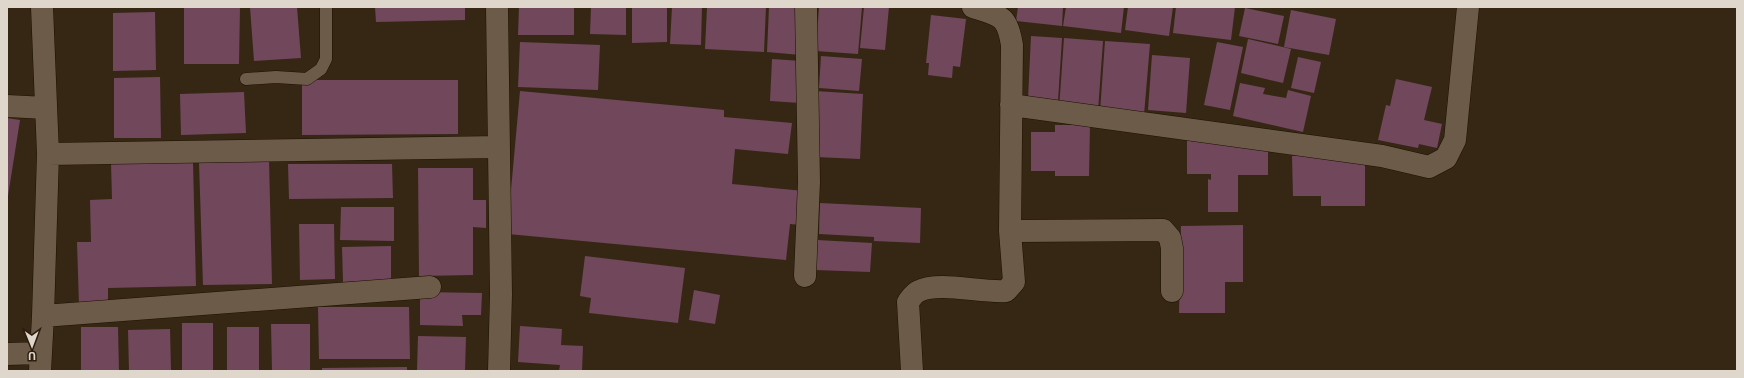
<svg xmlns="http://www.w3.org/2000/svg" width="1744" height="378" font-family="'Public Sans',sans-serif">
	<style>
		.building { fill: #71475c }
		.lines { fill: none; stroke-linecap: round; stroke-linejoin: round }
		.service-casing { stroke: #1d1001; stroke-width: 13 }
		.minor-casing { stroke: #1d1001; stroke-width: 23 }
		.service { stroke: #6c5b48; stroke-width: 12 }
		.minor { stroke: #6c5b48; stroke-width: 22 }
	</style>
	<rect width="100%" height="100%" fill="#362715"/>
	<path class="building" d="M 184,7 L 240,7 L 239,64 L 184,64 Z
		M 250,7 L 297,7 L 301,58 L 254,61 Z
		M 375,7 L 465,7 L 465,20 L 376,22 Z
		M 519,7 L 574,7 L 574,35 L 518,35 Z
		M 591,7 L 626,7 L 626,35 L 590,34 Z
		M 632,7 L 667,7 L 667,42 L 632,43 Z
		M 672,7 L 702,7 L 701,45 L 670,44 Z
		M 707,7 L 766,7 L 764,52 L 705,49 Z
		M 769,7 L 804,7 L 801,55 L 767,52 Z
		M 819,7 L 862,7 L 858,54 L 816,51 Z
		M 864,7 L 889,7 L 885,50 L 860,48 Z
		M 1018,7 L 1063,7 L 1062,26 L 1016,21 Z
		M 1066,7 L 1124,7 L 1121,33 L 1063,26 Z
		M 1128,7 L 1173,7 L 1169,36 L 1125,30 Z
		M 1176,7 L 1235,7 L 1231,40 L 1173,33 Z
		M 1245,8 L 1284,16 L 1278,44 L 1239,36 Z
		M 1291,10 L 1336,19 L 1329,55 L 1284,47 Z
		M 155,12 L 156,70 L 113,71 L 113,13 Z
		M 931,15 L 966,19 L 960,67 L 953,66 L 952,78 L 928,75 L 929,63 L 926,63 Z
		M 1031,36 L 1062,38 L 1058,101 L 1028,99 Z
		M 1064,38 L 1103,41 L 1098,111 L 1059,109 Z
		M 1248,39 L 1291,49 L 1283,83 L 1241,73 Z
		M 1105,41 L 1150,44 L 1144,115 L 1100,112 Z
		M 520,42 L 600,45 L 598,90 L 518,87 Z
		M 1217,42 L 1243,47 L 1230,110 L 1204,105 Z
		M 1152,55 L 1190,58 L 1186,113 L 1148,110 Z
		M 821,56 L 862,59 L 859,91 L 819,88 Z
		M 1298,57 L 1321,62 L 1314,93 L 1291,88 Z
		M 772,59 L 802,61 L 800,103 L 770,101 Z
		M 160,77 L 161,138 L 114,138 L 114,78 Z
		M 1396,79 L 1432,87 L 1424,120 L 1442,124 L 1437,148 L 1419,144 L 1418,148 L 1378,140 L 1386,105 L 1390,106 Z
		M 302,80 L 458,80 L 458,134 L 302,135 Z
		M 1240,83 L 1265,88 L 1263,94 L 1286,98 L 1288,90 L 1311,96 L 1303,132 L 1233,116 Z
		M 520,91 L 724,110 L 724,117 L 792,123 L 788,154 L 735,149 L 732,184 L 804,191 L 801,225 L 790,224 L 786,260 L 507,234 Z
		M 815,91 L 863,94 L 860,159 L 816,157 Z
		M 244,92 L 246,133 L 181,135 L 180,94 Z
		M 7,118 L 20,120 L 8,196 L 7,196 Z
		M 1055,125 L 1090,125 L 1089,176 L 1055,176 L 1055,171 L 1031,171 L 1031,132 L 1055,132 Z
		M 1187,136 L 1268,141 L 1268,175 L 1238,175 L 1238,212 L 1208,212 L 1208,179 L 1211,180 L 1211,174 L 1187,174 Z
		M 1321,155 L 1365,157 L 1365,206 L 1321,206 L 1321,196 L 1293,196 L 1292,156 Z
		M 269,160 L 272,284 L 203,285 L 199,162 Z
		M 193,162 L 196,286 L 108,288 L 108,305 L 79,305 L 77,242 L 91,242 L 90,200 L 112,199 L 111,163 Z
		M 288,164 L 392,164 L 393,198 L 289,199 Z
		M 418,168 L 473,168 L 473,200 L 486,200 L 486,228 L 473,227 L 473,275 L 419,276 Z
		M 820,203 L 921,208 L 920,243 L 874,241 L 874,237 L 819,234 Z
		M 341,207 L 394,207 L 394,241 L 340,240 Z
		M 299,224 L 334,224 L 335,279 L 300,280 Z
		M 1243,225 L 1243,282 L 1225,282 L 1225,313 L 1179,313 L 1181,226 Z
		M 817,240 L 872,243 L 870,272 L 816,270 Z
		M 391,246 L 391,281 L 343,282 L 342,247 Z
		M 585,256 L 685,268 L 678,323 L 589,313 L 591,298 L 580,296 Z
		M 694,290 L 720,295 L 715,324 L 689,320 Z
		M 420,292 L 482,293 L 481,315 L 462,315 L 463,326 L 420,325 Z
		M 318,307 L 409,307 L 410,359 L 319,359 Z
		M 182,323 L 213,323 L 213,371 L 182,371 Z
		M 271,324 L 310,324 L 310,371 L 272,371 Z
		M 520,326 L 562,329 L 561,345 L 583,346 L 582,371 L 559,371 L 560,365 L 518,362 Z
		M 81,327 L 118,327 L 119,371 L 81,371 Z
		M 227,327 L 259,327 L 259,371 L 227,371 Z
		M 170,329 L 171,371 L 129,371 L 128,330 Z
		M 418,336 L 466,337 L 465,371 L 417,371 Z
		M 407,367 L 407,371 L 322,371 L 322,368 Z"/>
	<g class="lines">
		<g class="service-casing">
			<path id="service" d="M 246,79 L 276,77 L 307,79 L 321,69 L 326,59 L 326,7"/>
		</g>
		<g class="minor-casing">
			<path id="minor" d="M 497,7 L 501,294 L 499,371
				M 1011,105 L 1382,156 L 1429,167 L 1446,158 L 1455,140 L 1468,7
				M 7,106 L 46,108
				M 48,154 L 499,147
				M 1010,231 L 1163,230 L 1170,238 L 1172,248 L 1172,291
				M 805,276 L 809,182 L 806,7
				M 43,316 L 430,287
				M 7,354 L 40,353
				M 40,371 L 43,316 L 48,154 L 42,7
				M 912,371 L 908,302 C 911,298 914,293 919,291 C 939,281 981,293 1006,291 L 1014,282 L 1010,231 L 1012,45 C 1007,15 1001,16 973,7"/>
		</g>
		<use href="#service" class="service"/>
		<use href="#minor" class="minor"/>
	</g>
	<rect width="1744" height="378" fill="none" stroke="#e0d7cc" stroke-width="16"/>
	<g transform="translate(32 346) rotate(179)" stroke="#2c1d0c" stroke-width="3" paint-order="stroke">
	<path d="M0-3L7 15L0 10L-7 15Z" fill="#e0d7cc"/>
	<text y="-6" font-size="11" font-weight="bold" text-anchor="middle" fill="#e0d7cc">U</text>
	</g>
</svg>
